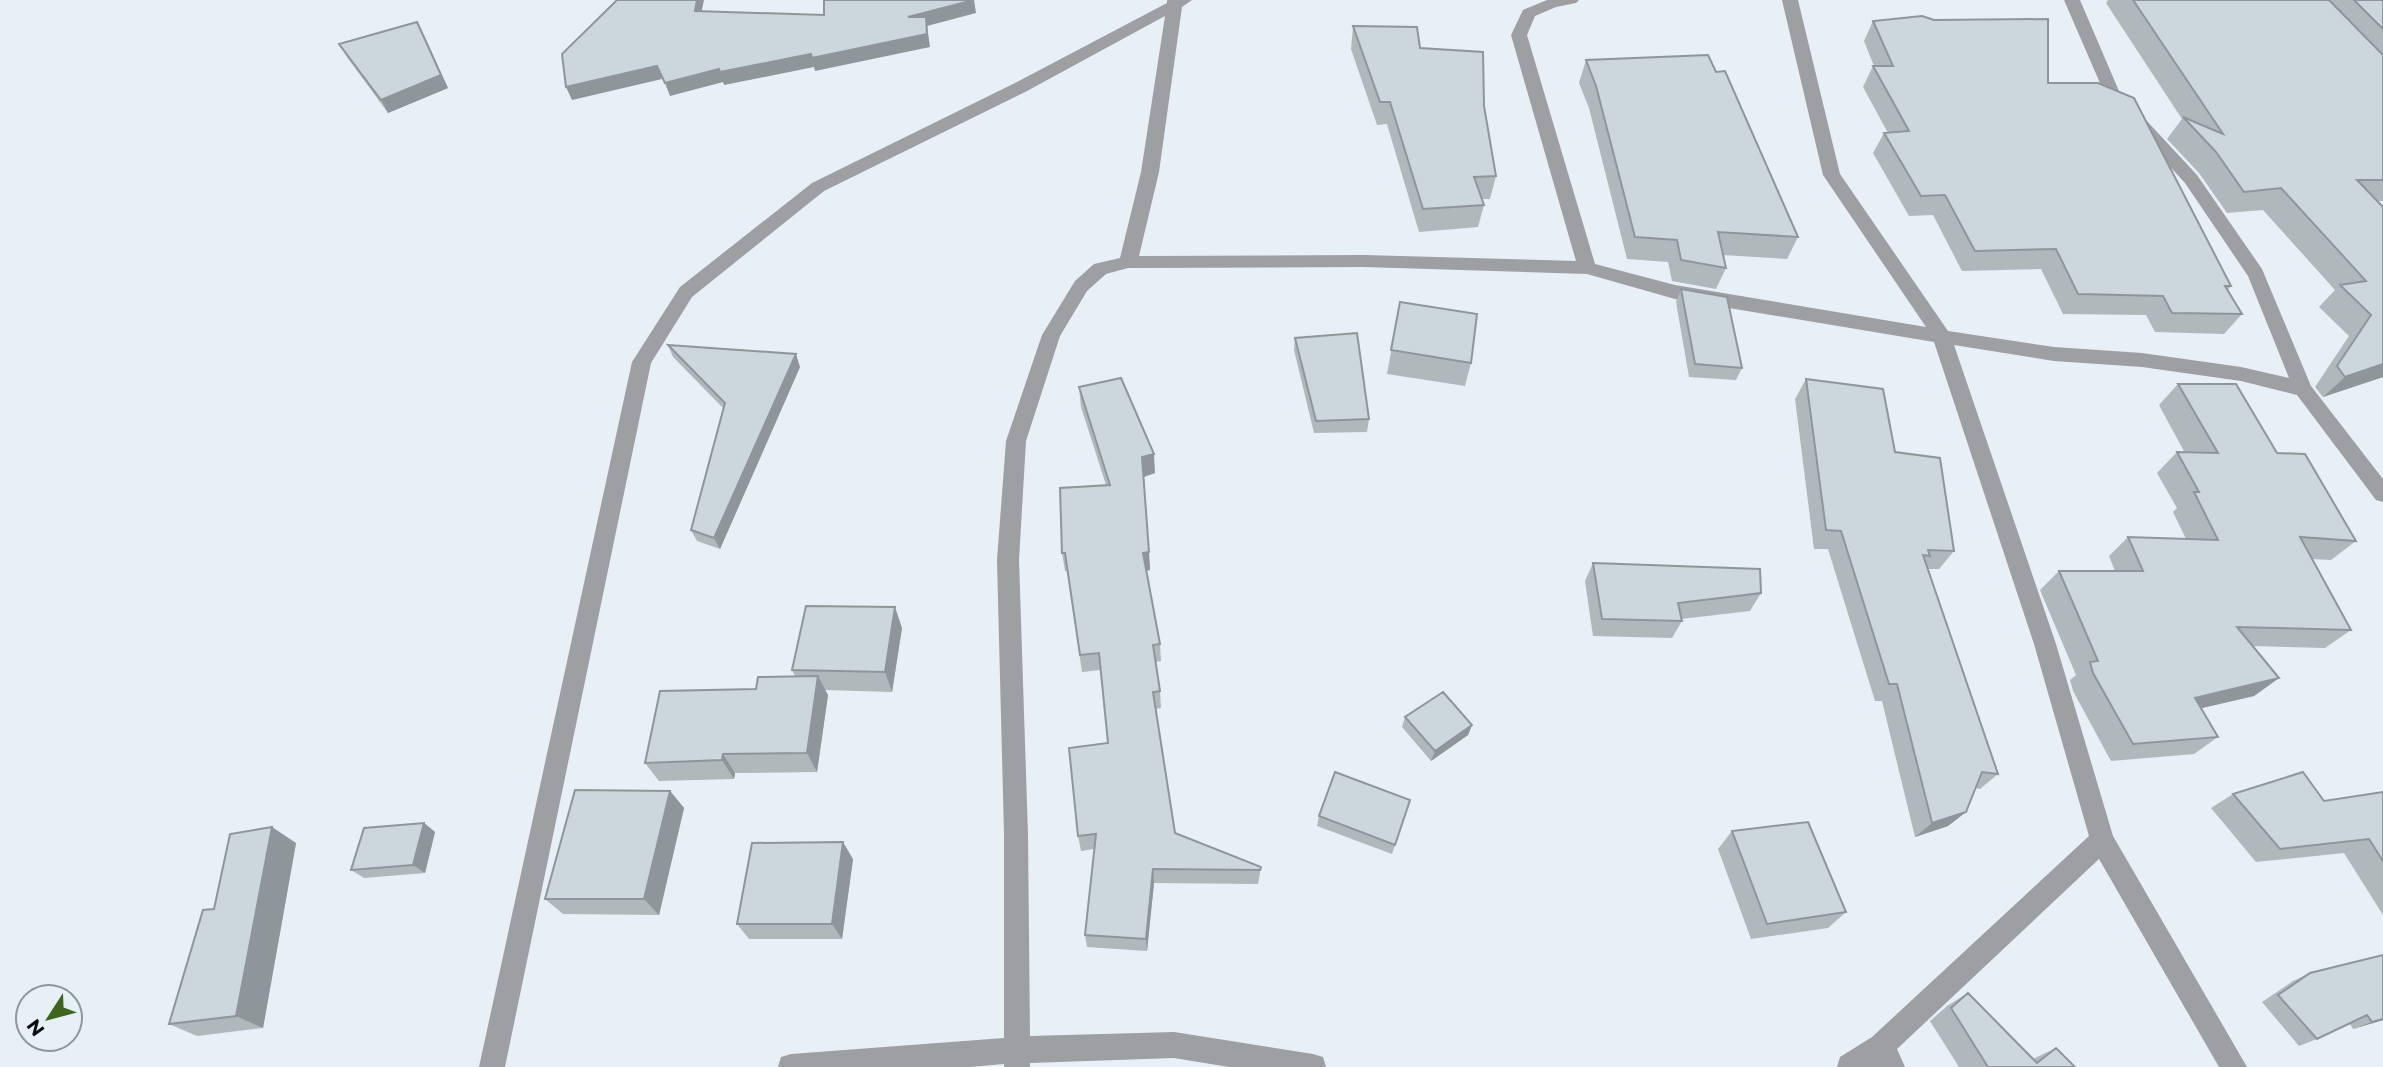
<svg xmlns="http://www.w3.org/2000/svg" width="2383" height="1067" font-family="Montserrat,sans-serif">
	<style>
		.lines { fill: none; stroke-linecap: round; stroke-linejoin: round }
		.minor { fill: #9e9fa3; fill-rule: evenodd }
		.wall { fill: #afb9bc }
		.shaded-wall { fill: #8e9699 }
		.building { fill: #cbd7db; stroke: #8e9699; stroke-width: 2 }
	</style>
	<rect width="100%" height="100%" fill="#e7eff7"/>
	<g class="lines">
		<path class="minor" d="M 1167,0 L 1192,0 L 1182,7 L 1159,172 L 1139,256 L 1364,255 L 1576,261 L 1511,35 L 1523,10 L 1547,0 L 1579,0 L 1576,3 L 1556,7 L 1535,16 L 1527,35 L 1595,264 L 1675,285 L 1926,327 L 1823,175 L 1782,0 L 1798,0 L 1840,174 L 1948,331 L 2054,347 L 2142,353 L 2241,367 L 2289,378 L 2248,276 L 2185,183 L 2106,97 L 2064,0 L 2080,0 L 2119,91 L 2197,175 L 2262,269 L 2311,386 L 2383,479 L 2383,502 L 2376,500 L 2297,395 L 2241,381 L 2142,367 L 2054,361 L 1954,345 L 2056,644 L 2113,836 L 2247,1067 L 2219,1067 L 2099,859 L 1897,1049 L 1905,1067 L 1837,1067 L 1840,1057 L 1872,1037 L 2089,836 L 2034,644 L 1934,342 L 1675,299 L 1587,274 L 1364,267 L 1128,268 L 1106,274 L 1087,291 L 1060,336 L 1026,441 L 1019,560 L 1028,834 L 1030,1036 L 1174,1032 L 1313,1054 L 1323,1057 L 1326,1067 L 1229,1067 L 1174,1058 L 1030,1063 L 1030,1067 L 1004,1067 L 1004,1064 L 970,1067 L 778,1067 L 781,1057 L 791,1054 L 1004,1038 L 1004,834 L 997,560 L 1006,441 L 1042,335 L 1075,281 L 1094,264 L 1120,258 L 1141,172 L 1165,16 L 1027,91 L 824,191 L 692,297 L 651,363 L 505,1067 L 479,1067 L 632,362 L 680,287 L 812,183 L 1015,83 L 1167,3 Z"/>
	</g>
	<path class="wall" d="M 2108,0 L 2383,0 L 2383,201 L 2378,201 L 2383,377 L 2323,397 L 2315,387 L 2349,336 L 2319,307 L 2335,290 L 2263,210 L 2227,213 L 2199,173 L 2167,139 L 2182,119 L 2106,3 Z
		M 1873,21 L 2048,83 L 2231,286 L 2228,290 L 2242,314 L 2224,334 L 2155,332 L 2146,315 L 2063,314 L 2041,269 L 1962,271 L 1933,215 L 1909,216 L 1873,153 L 1884,133 L 1888,133 L 1863,87 L 1873,66 L 1874,66 L 1864,41 Z
		M 1353,26 L 1420,48 L 1484,106 L 1496,176 L 1490,199 L 1481,199 L 1484,205 L 1478,227 L 1419,232 L 1387,124 L 1377,125 L 1351,49 Z
		M 424,35 L 448,88 L 388,113 L 347,57 L 339,44 Z
		M 1586,60 L 1798,237 L 1787,259 L 1723,255 L 1726,268 L 1716,289 L 1672,281 L 1668,262 L 1627,259 L 1589,108 L 1579,83 Z
		M 1681,289 L 1742,368 L 1736,380 L 1689,377 L 1676,302 Z
		M 1400,302 L 1471,363 L 1465,386 L 1387,374 Z
		M 1295,338 L 1369,419 L 1367,432 L 1314,433 L 1294,350 Z
		M 668,345 L 800,367 L 720,549 L 697,541 L 691,530 L 723,408 L 673,357 Z
		M 1806,379 L 1895,452 L 1954,551 L 1939,569 L 1927,569 L 1998,774 L 1980,789 L 1975,788 L 1966,812 L 1948,826 L 1915,837 L 1882,701 L 1875,701 L 1828,549 L 1814,549 L 1795,399 Z
		M 2178,384 L 2277,453 L 2356,541 L 2331,560 L 2312,559 L 2351,630 L 2325,648 L 2253,646 L 2279,678 L 2254,696 L 2201,708 L 2218,737 L 2194,754 L 2111,761 L 2073,691 L 2070,680 L 2076,675 L 2040,590 L 2059,571 L 2115,571 L 2109,556 L 2128,537 L 2186,539 L 2173,512 L 2177,508 L 2157,473 L 2177,452 L 2185,453 L 2159,405 Z
		M 1079,387 L 1155,473 L 1144,477 L 1150,570 L 1146,571 L 1160,644 L 1161,661 L 1156,662 L 1160,691 L 1161,708 L 1156,709 L 1175,833 L 1261,867 L 1258,884 L 1154,883 L 1147,951 L 1087,947 L 1085,935 L 1094,849 L 1081,851 L 1078,836 L 1108,743 L 1100,670 L 1082,672 L 1067,571 L 1065,571 L 1062,553 L 1106,485 L 1081,407 Z
		M 1593,563 L 1761,593 L 1750,611 L 1681,619 L 1682,621 L 1672,638 L 1593,636 L 1585,581 Z
		M 902,628 L 892,692 L 825,690 L 828,695 L 817,772 L 735,773 L 734,779 L 659,781 L 645,763 L 756,689 L 795,676 L 792,670 Z
		M 1405,717 L 1472,725 L 1468,735 L 1431,761 L 1402,727 Z
		M 670,791 L 684,808 L 659,915 L 563,914 L 545,899 Z
		M 2383,792 L 2383,915 L 2344,853 L 2256,862 L 2211,808 L 2233,794 L 2324,801 Z
		M 1410,800 L 1392,854 L 1317,826 L 1319,816 Z
		M 424,823 L 435,832 L 425,873 L 364,878 L 351,870 Z
		M 1732,831 L 1846,912 L 1828,928 L 1751,939 L 1718,849 Z
		M 296,843 L 263,1028 L 197,1036 L 169,1024 L 214,909 Z
		M 853,859 L 842,939 L 749,939 L 737,924 Z
		M 2383,955 L 2383,1020 L 2353,1029 L 2350,1024 L 2317,1039 L 2299,1046 L 2262,1002 L 2293,981 L 2310,973 Z
		M 1968,993 L 2033,1059 L 2056,1048 L 2075,1067 L 1959,1067 L 1930,1021 L 1947,1006 Z"/>
	<path class="shaded-wall" d="M 697,0 L 704,0 L 699,24 L 695,11 Z
		M 974,0 L 976,13 L 927,26 L 930,47 L 815,71 L 812,58 L 908,17 Z
		M 417,22 L 448,88 L 388,113 L 381,100 Z
		M 811,54 L 814,67 L 724,85 L 723,82 L 670,96 L 665,83 L 719,69 Z
		M 657,66 L 662,79 L 572,100 L 566,87 Z
		M 796,354 L 800,367 L 720,549 L 714,538 Z
		M 2383,364 L 2383,377 L 2323,397 L 2345,377 Z
		M 1154,454 L 1155,473 L 1143,477 L 1142,457 Z
		M 1149,552 L 1150,570 L 1144,571 L 1143,553 Z
		M 895,607 L 902,628 L 892,692 L 885,672 Z
		M 818,676 L 828,695 L 817,772 L 807,753 Z
		M 2279,678 L 2254,696 L 2172,715 L 2195,698 Z
		M 1472,725 L 1468,735 L 1431,761 L 1435,751 Z
		M 723,754 L 735,773 L 734,779 L 722,760 Z
		M 670,791 L 684,808 L 659,915 L 644,899 Z
		M 1966,812 L 1948,826 L 1915,837 L 1932,823 Z
		M 424,823 L 435,832 L 425,873 L 413,865 Z
		M 272,827 L 296,843 L 263,1028 L 236,1016 Z
		M 843,842 L 853,859 L 842,939 L 832,924 Z
		M 1153,869 L 1154,883 L 1147,951 L 1146,939 Z
		M 2383,1019 L 2383,1020 L 2353,1029 L 2372,1022 Z"/>
	<path class="building" d="M 617,0 L 697,0 L 695,11 L 824,15 L 824,0 L 974,0 L 908,17 L 926,17 L 927,34 L 812,58 L 811,54 L 720,72 L 719,69 L 665,83 L 657,66 L 566,87 L 562,54 Z
		M 2133,0 L 2329,0 L 2383,55 L 2383,180 L 2357,180 L 2383,207 L 2383,364 L 2345,377 L 2337,366 L 2371,315 L 2340,285 L 2366,281 L 2281,188 L 2244,192 L 2216,152 L 2183,117 L 2223,134 Z
		M 2354,0 L 2383,0 L 2383,29 Z
		M 1922,16 L 1934,20 L 2048,19 L 2048,83 L 2098,83 L 2134,98 L 2231,286 L 2225,286 L 2242,314 L 2172,313 L 2163,296 L 2078,294 L 2056,249 L 1975,251 L 1945,195 L 1921,196 L 1884,133 L 1909,131 L 1873,66 L 1893,66 L 1873,21 Z
		M 417,22 L 441,75 L 381,100 L 339,44 Z
		M 1353,26 L 1417,27 L 1420,48 L 1483,52 L 1484,106 L 1496,176 L 1474,177 L 1484,205 L 1423,209 L 1390,102 L 1380,102 Z
		M 1708,55 L 1716,72 L 1725,71 L 1798,237 L 1718,232 L 1726,268 L 1681,260 L 1677,240 L 1635,237 L 1596,86 L 1586,60 Z
		M 1681,289 L 1727,297 L 1742,368 L 1695,364 Z
		M 1400,302 L 1477,314 L 1471,363 L 1391,350 Z
		M 1357,333 L 1369,419 L 1316,421 L 1295,338 Z
		M 668,345 L 796,354 L 714,538 L 691,530 L 725,403 Z
		M 1121,378 L 1154,454 L 1142,457 L 1149,552 L 1143,553 L 1160,644 L 1153,645 L 1160,691 L 1153,692 L 1175,833 L 1261,867 L 1260,870 L 1153,869 L 1146,939 L 1085,935 L 1096,834 L 1078,836 L 1069,748 L 1108,743 L 1099,653 L 1080,655 L 1065,553 L 1062,553 L 1060,488 L 1110,485 L 1079,387 Z
		M 1806,379 L 1883,389 L 1895,452 L 1940,458 L 1954,551 L 1928,550 L 1930,556 L 1923,555 L 1998,774 L 1982,772 L 1966,812 L 1932,823 L 1897,684 L 1889,684 L 1841,531 L 1826,530 Z
		M 2178,384 L 2236,384 L 2277,453 L 2305,454 L 2356,541 L 2300,537 L 2351,630 L 2237,627 L 2279,678 L 2195,698 L 2218,737 L 2133,744 L 2093,673 L 2090,662 L 2098,661 L 2059,571 L 2143,571 L 2128,537 L 2218,540 L 2194,492 L 2199,492 L 2177,452 L 2218,453 Z
		M 1593,563 L 1760,569 L 1761,593 L 1678,603 L 1682,621 L 1602,619 Z
		M 806,606 L 895,607 L 885,672 L 792,670 Z
		M 818,676 L 807,753 L 723,754 L 722,760 L 645,763 L 660,691 L 756,689 L 758,677 Z
		M 1443,692 L 1472,725 L 1435,751 L 1405,717 Z
		M 1335,772 L 1410,800 L 1395,845 L 1319,816 Z
		M 2303,772 L 2324,801 L 2383,792 L 2383,861 L 2369,839 L 2280,849 L 2233,794 Z
		M 575,790 L 670,791 L 644,899 L 545,899 Z
		M 1808,822 L 1846,912 L 1767,924 L 1732,831 Z
		M 424,823 L 413,865 L 351,870 L 364,828 Z
		M 272,827 L 236,1016 L 169,1024 L 203,910 L 214,909 L 230,834 Z
		M 843,842 L 832,924 L 737,924 L 752,843 Z
		M 2383,955 L 2383,1019 L 2372,1022 L 2367,1015 L 2317,1039 L 2278,995 L 2310,973 Z
		M 1968,993 L 2037,1063 L 2056,1048 L 2075,1067 L 1988,1067 L 1951,1008 Z"/>
	<g transform="translate(49 1018) rotate(234)"><circle r="33" fill="#e7eff7" stroke="#8f959b" stroke-width="2"/>
	<path d="M0-5L12 26L0 18L-12 26Z" fill="#3f641e"/>
	<text y="-10" font-size="19" font-weight="bold" text-anchor="middle" fill="#0b0e10">N</text>
	</g>
</svg>
